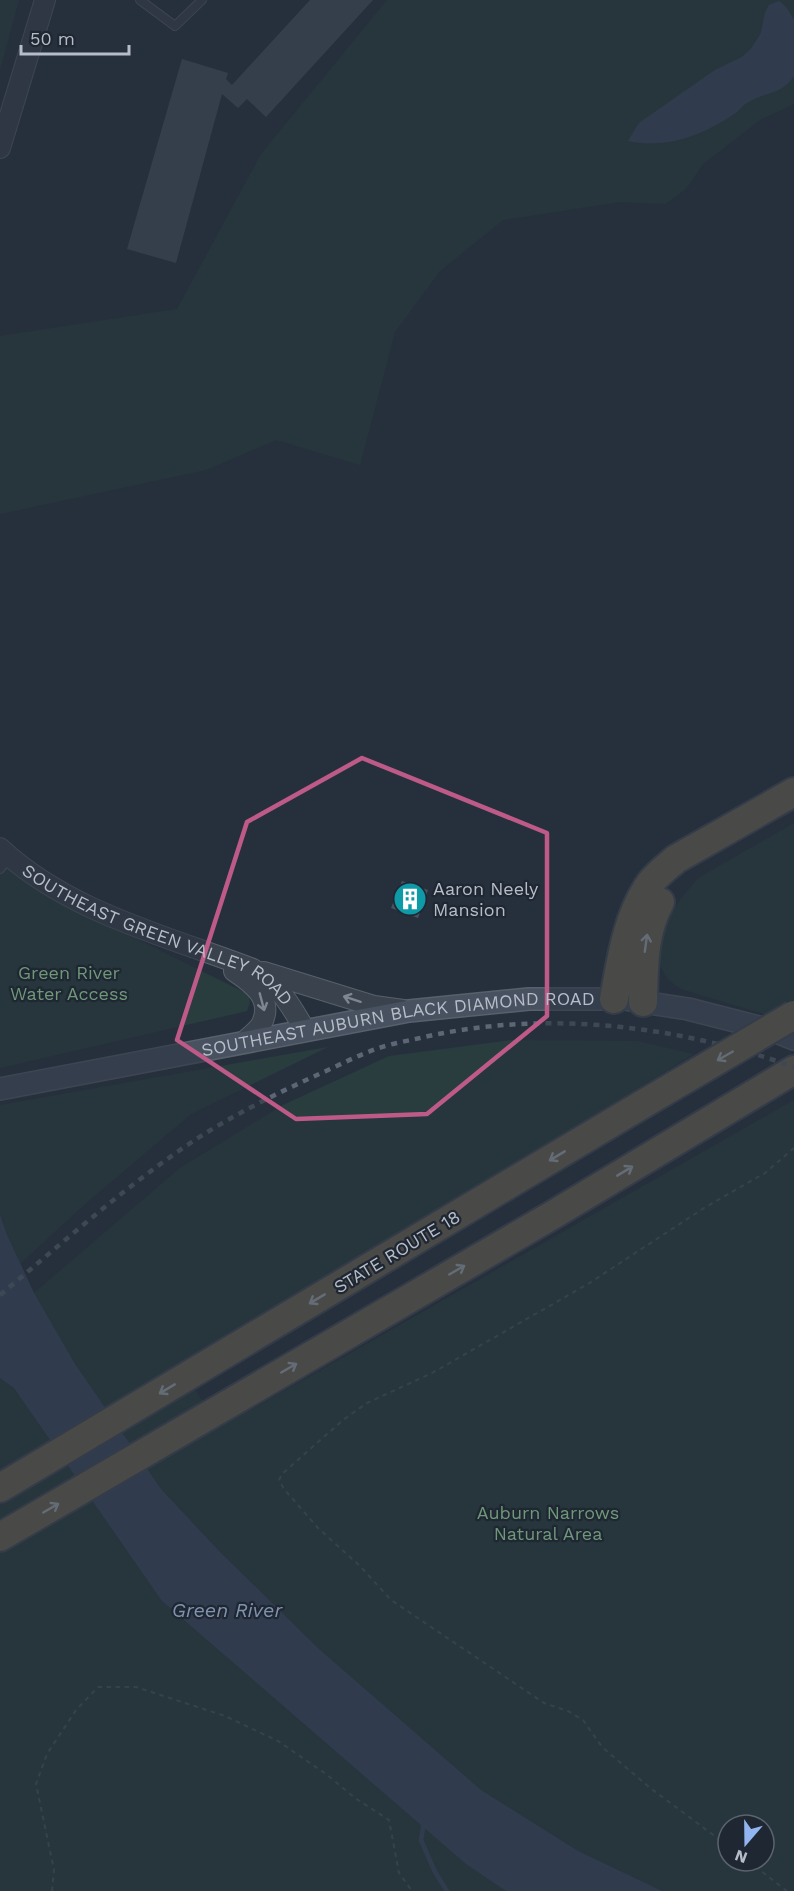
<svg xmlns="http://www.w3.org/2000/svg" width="794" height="1891" font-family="'Work Sans',sans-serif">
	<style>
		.green { fill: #293d3f; fill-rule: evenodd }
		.water { fill: #3d4d65 }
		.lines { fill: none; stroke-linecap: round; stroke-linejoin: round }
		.stream { stroke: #3d4d65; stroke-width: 4.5 }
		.building { fill: #485361 }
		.service-casing { stroke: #58606b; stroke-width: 10 }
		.tertiary-casing { stroke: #58606b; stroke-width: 22 }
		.secondary-casing { stroke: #58606b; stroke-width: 24 }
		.motorway-casing { stroke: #454d58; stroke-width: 32 }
		.path { stroke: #485a5d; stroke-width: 2; stroke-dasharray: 4.5 4.5; stroke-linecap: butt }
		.service { stroke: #3a424e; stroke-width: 8 }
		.tertiary { stroke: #3a424e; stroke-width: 20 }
		.secondary { stroke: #485160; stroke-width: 21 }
		.motorway { stroke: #736958; stroke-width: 28 }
		.rail { stroke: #5c6674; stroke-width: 4.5; stroke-dasharray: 6 6; stroke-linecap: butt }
		.motorway-bridge-casing { stroke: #454d58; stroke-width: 32; stroke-linecap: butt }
		.motorway-bridge { stroke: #736958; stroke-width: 28 }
		.oneway { stroke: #afb5bd }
		.oneway2 { stroke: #7e8691 }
		.marked { fill: none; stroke: #bd5a87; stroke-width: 4.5; stroke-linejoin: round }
		.labels { text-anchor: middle; stroke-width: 4.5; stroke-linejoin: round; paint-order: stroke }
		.poi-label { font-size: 18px; fill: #b6bdc8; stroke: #1f2733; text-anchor: start }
		.street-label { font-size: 18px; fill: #b6bdc8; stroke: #1f2733 }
		.park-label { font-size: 18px; fill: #6f9879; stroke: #1f2733 }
		.water-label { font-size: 20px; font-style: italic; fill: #8093ae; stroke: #1f2733 }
	</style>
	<rect width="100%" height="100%" fill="#26303d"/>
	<path class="green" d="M 0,0 L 19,0 L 0,70 Z
		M 387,0 L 794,0 L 794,104 L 760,120 L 703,164 L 686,189 L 665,204 L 620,202 L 503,220 L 440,271 L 395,332 L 360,465 L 276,440 L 206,470 L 0,514 L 0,336 L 177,309 L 261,154 Z
		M 794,823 L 794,1023 L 684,990 C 632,965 672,904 700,877 Z
		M 6,864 L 68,905 L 248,994 L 250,1002 L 247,1011 L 0,1068 L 0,867 Z
		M 512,1040 L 637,1041 L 694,1054 L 181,1367 L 219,1428 L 794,1100 L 794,1891 L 662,1891 L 578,1851 L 481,1790 L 319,1649 L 219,1551 L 161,1489 L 75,1364 L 34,1293 L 180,1168 L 283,1105 L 389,1056 ZM 728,1825 L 764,1825 L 764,1861 L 728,1861 Z
		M 328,1047 L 191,1114 L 84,1205 L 20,1264 L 7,1235 L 0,1215 L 0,1105 Z
		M 0,1378 L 14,1388 L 162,1601 L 466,1864 L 506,1891 L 0,1891 Z"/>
	<path class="water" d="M 779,1 L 786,7 L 794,20 L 794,76 C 779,97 764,91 747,103 C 743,105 740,109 737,112 C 703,135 669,149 628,141 L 639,123 L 715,70 L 742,57 L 751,49 L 761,33 L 765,13 L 769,5 Z
		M 0,1215 L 7,1235 L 34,1293 L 75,1364 L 161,1489 L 219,1551 L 319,1649 L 481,1790 L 578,1851 L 662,1891 L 506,1891 L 466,1864 L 162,1601 L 14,1388 L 0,1378 Z"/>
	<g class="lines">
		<path class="stream" d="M 424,1822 L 421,1840 L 435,1872 L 447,1891"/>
	</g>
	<path class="building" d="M 310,0 L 373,0 L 266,117 L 247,99 L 238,108 L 222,94 L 176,263 L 127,249 L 182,59 L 228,73 L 226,79 L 232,85 Z
		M 402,881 L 428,890 L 418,918 L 391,908 Z"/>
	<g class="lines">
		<g class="service-casing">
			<path id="service" d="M 140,0 L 175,26 L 202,0
				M 0,869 L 10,857"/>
		</g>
		<g class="tertiary-casing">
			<g id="tertiary">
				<path d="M 0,148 L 45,0"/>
				<path id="s1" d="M 0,848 C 68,912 167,936 253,969 C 279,985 290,1004 305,1030"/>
				<path d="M 234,971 C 252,983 275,999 261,1025 C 257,1031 249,1037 244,1042"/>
				<path d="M 264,972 L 374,1006 L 403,1010"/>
			</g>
		</g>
		<g class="secondary-casing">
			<g id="secondary">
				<path id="s2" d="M 0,1089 L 409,1011 L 529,999 L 624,999 L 688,1009 L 774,1031 L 794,1039"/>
			</g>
		</g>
		<g class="motorway-casing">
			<path id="motorway" d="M 614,999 C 621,962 626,921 647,888 C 654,876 666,868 676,859 L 794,792
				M 643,1002 C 644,967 643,933 660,902
				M 0,1488 L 643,1104
				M 0,1537 L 551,1216 L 794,1070"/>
		</g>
		<path class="path" d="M 728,1846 L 649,1787 L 602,1747 L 583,1720 L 568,1711 L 544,1703 L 391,1600 L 360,1566 L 318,1528 L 284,1489 L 279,1480 L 282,1474 L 343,1420 L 367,1403 L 432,1373 L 588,1284 L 704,1208 L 765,1173 L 794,1148
			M 748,1861 L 787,1891
			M 52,1891 L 54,1870 L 36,1784 L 47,1754 L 76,1710 L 98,1687 L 136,1687 L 225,1716 L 278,1741 L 326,1774 L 355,1798 L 389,1820 L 399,1873 L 412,1891"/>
		<use href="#service" class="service"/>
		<use href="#tertiary" class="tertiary"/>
		<use href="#secondary" class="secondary"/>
		<use href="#motorway" class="motorway"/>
		<path class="rail" d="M 0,1295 C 60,1245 119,1192 183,1148 C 228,1117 277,1093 326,1071 C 343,1063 359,1055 376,1049 C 390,1044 406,1041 420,1038 C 543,1009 677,1025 794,1067"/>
		<g class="motorway-bridge-casing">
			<path id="motorway-bridge" d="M 643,1104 L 794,1015"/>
		</g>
		<use href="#motorway-bridge" class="motorway-bridge"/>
	</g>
	<defs><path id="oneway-shaft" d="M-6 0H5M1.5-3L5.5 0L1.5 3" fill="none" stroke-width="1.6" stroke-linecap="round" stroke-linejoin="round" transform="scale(1.5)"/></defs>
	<g class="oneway">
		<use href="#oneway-shaft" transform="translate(646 943) rotate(-82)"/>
		<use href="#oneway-shaft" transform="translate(725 1056) rotate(150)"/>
		<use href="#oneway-shaft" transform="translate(557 1156) rotate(149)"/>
		<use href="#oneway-shaft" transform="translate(625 1171) rotate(-31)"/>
		<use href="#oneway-shaft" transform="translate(457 1270) rotate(-30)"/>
		<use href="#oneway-shaft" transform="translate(317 1299) rotate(149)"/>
		<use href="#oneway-shaft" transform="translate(289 1368) rotate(-30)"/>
		<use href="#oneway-shaft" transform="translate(167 1389) rotate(149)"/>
		<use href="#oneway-shaft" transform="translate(51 1508) rotate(-30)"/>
	</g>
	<g class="oneway2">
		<use href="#oneway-shaft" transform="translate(352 999) rotate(-162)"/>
		<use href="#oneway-shaft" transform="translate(262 1002) rotate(75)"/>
	</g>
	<path d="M0 0H794V1891H0ZM 362,758 L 547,833 L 547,1016 L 427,1114 L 296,1119 L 177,1040 L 247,822 Z" fill="#26303d" fill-opacity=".55" fill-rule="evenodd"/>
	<path class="marked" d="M 362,758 L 547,833 L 547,1016 L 427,1114 L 296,1119 L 177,1040 L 247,822 Z"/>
	<defs>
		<g id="building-disc" transform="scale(1.725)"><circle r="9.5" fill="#0f9aa8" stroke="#1f2733"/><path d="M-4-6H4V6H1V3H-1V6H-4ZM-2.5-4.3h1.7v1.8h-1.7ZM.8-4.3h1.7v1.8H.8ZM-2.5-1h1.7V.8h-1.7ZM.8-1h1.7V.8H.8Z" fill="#fff"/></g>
	</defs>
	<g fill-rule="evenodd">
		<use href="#building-disc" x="410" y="899"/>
	</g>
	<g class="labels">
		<g class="poi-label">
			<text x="433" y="895">Aaron Neely<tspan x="433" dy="21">Mansion</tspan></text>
		</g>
		<g class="street-label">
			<text dy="6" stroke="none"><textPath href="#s1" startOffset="182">SOUTHEAST GREEN VALLEY ROAD</textPath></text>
			<text dy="6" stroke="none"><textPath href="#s2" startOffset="404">SOUTHEAST AUBURN BLACK DIAMOND ROAD</textPath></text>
			<text transform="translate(397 1252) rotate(-31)" y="6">STATE ROUTE 18</text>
		</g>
		<g class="park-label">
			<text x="69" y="979">Green River<tspan x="69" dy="21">Water Access</tspan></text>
			<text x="548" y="1519">Auburn Narrows<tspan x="548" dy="21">Natural Area</tspan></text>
		</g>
		<g class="water-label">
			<text x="227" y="1617">Green River</text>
		</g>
	</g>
	<g transform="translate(746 1843) rotate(200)"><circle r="28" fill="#1f2733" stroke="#5b636f" stroke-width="1.5"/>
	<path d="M0-4.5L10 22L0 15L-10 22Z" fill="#92b5f1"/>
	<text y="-9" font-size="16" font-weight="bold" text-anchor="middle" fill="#b6bdc8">N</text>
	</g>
	<path d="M21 45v9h108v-9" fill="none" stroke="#b6bdc8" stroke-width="3"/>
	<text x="30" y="45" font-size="18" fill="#b6bdc8" stroke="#1f2733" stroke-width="4.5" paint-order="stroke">50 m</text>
</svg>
